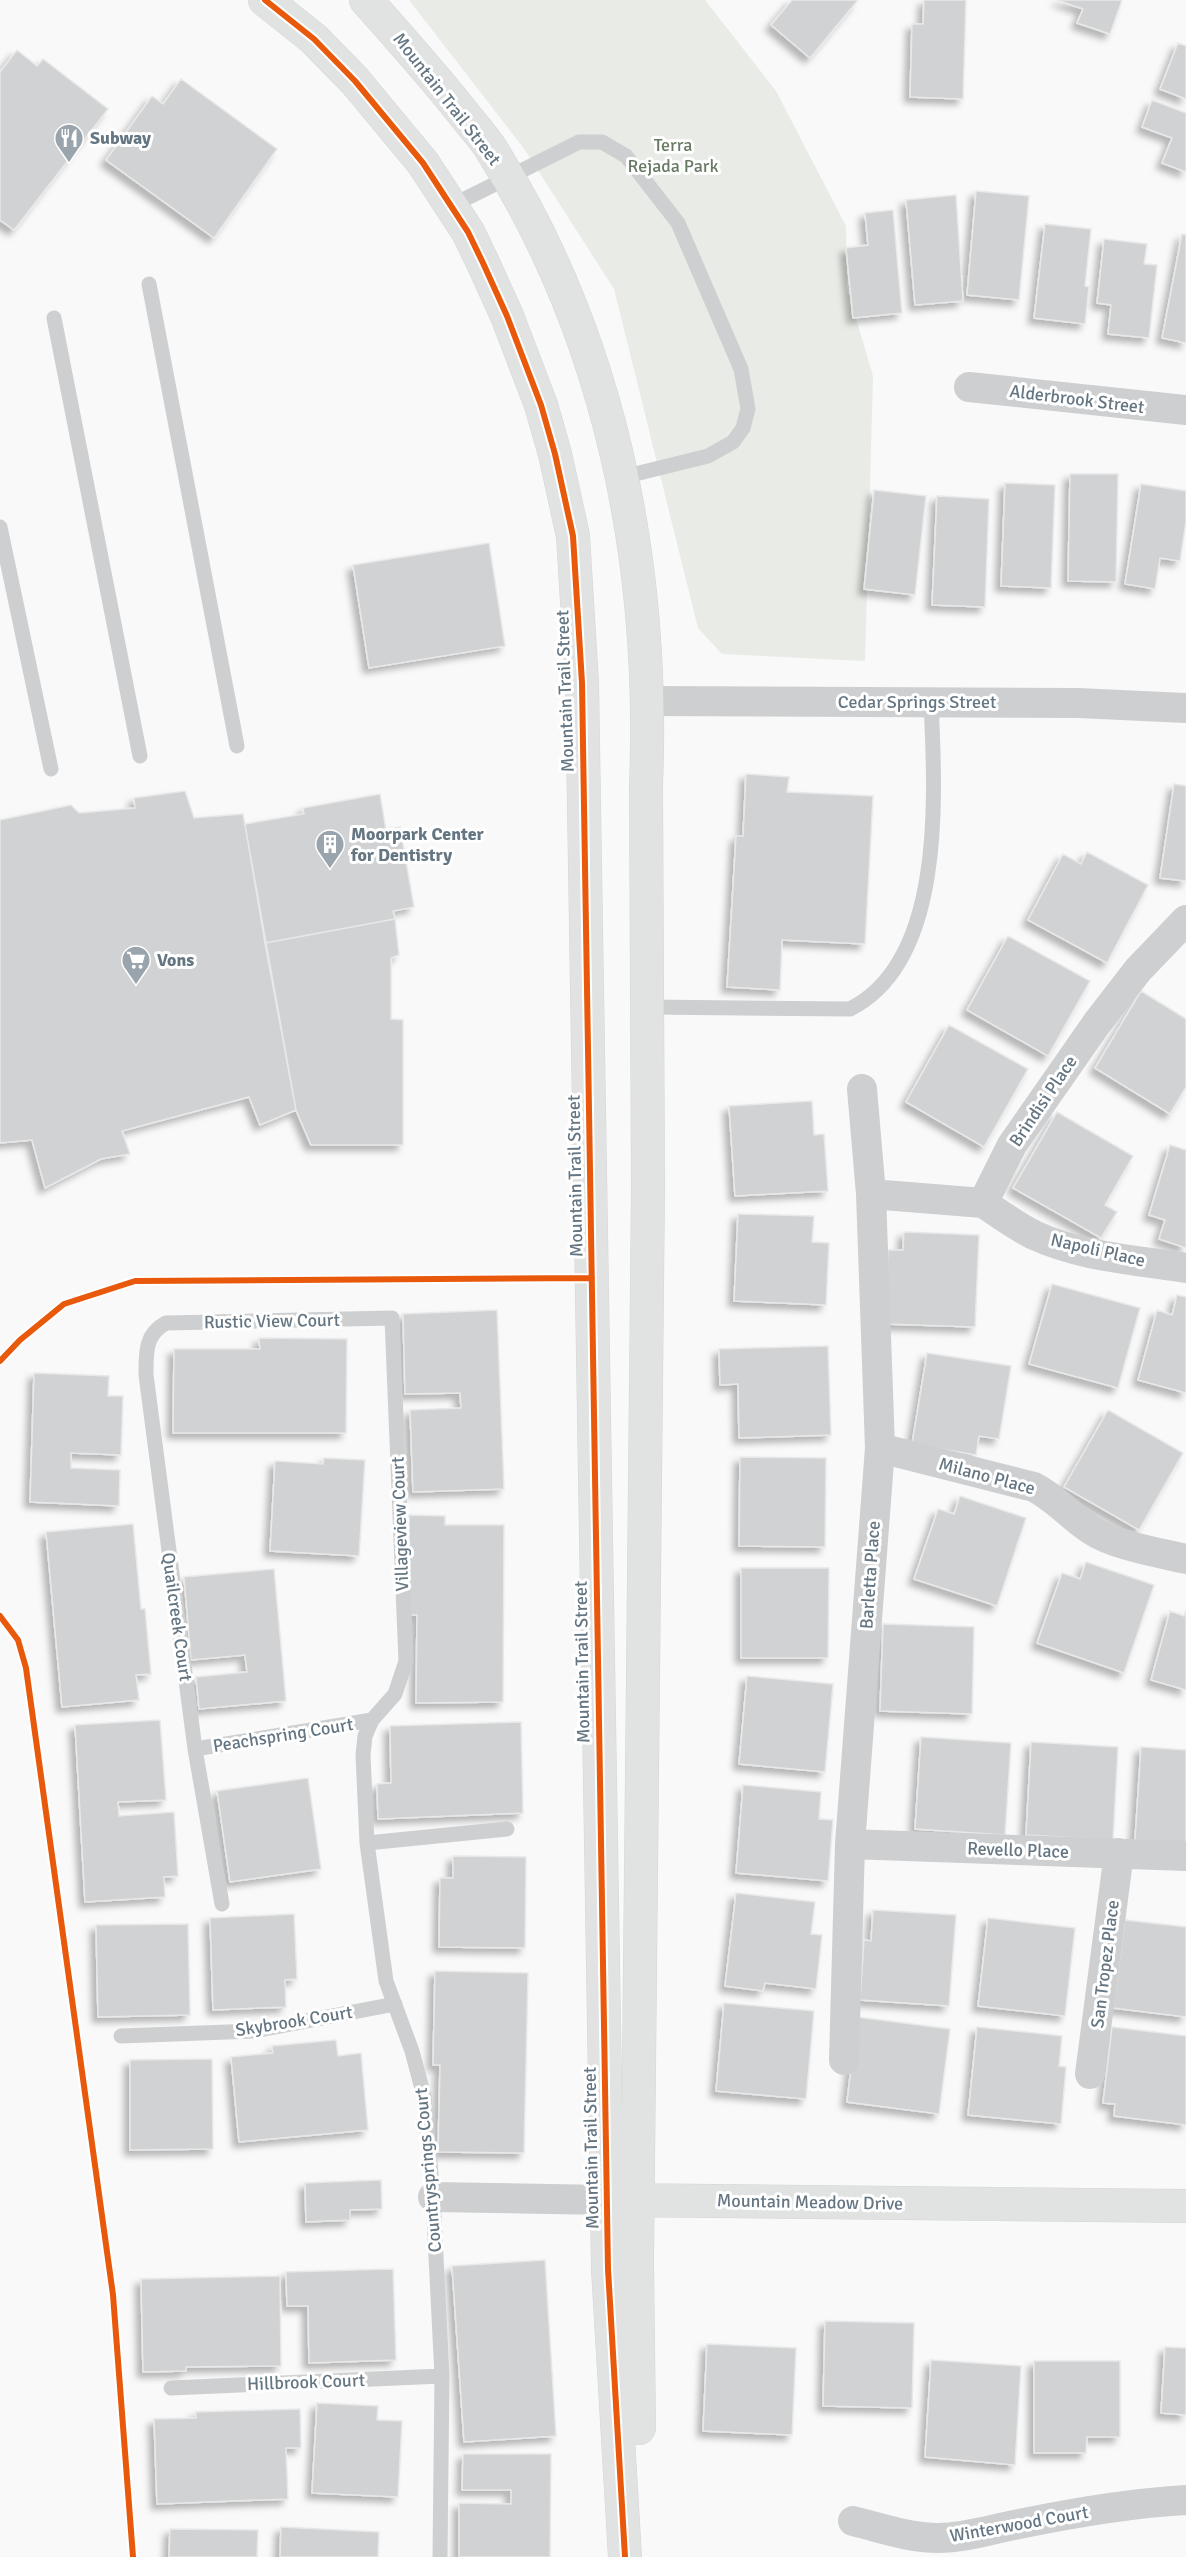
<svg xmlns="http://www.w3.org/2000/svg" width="1186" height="2557" font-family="Signika,sans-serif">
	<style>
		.green { fill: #e8ebe6 }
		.building { fill: #d0d2d3; stroke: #e8e8e8; stroke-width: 1.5; filter: url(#shadow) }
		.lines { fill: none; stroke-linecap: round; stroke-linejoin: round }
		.secondary-casing { stroke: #d5d6d7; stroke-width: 34 }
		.lane { stroke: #cecfd0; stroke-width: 15 }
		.street { stroke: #cecfd0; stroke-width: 30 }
		.secondary { stroke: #e1e2e2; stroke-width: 33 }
		.cycleway-casing { stroke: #fff; stroke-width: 10 }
		.cycleway { stroke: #e8590c; stroke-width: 6 }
		.labels { text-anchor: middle; stroke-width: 6; stroke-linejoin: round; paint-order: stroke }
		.street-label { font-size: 18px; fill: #657683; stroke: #fff }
		.poi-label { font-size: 18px; font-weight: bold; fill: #657683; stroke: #fff; text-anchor: start }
		.park-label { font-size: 18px; fill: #687a64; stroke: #fff }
	</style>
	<defs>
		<filter id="shadow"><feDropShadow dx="-5.5" dy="5.5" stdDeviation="3" flood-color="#0004"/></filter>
	</defs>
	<rect width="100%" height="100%" fill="#f9f9f9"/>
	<path class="green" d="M 409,0 L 705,0 L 776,91 L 846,226 L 847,288 L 873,376 L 865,661 L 722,654 L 698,628 L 614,289 L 525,150 Z"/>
	<path class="building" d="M 792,0 L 858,0 L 810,58 L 771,25 Z
		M 924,0 L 966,0 L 963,99 L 910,97 L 912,24 L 923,24 Z
		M 1057,0 L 1122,0 L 1110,34 L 1077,23 L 1083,9 Z
		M 1178,43 L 1186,46 L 1186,99 L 1160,89 Z
		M 17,50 L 37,66 L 43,59 L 108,109 L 14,230 L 0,220 L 0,72 Z
		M 181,79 L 277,149 L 214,238 L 106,160 L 152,96 L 163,104 Z
		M 1152,100 L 1186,113 L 1186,172 L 1162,163 L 1172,138 L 1142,127 Z
		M 976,191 L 1029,196 L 1019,300 L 967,295 Z
		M 956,195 L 963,301 L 915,305 L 906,200 Z
		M 893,210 L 902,313 L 853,318 L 846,248 L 868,245 L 865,213 Z
		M 1045,224 L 1091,229 L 1085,286 L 1089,287 L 1085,324 L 1034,318 Z
		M 1182,234 L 1186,235 L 1186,343 L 1162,338 Z
		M 1104,239 L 1147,244 L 1144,264 L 1157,265 L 1149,338 L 1108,334 L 1111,305 L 1097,303 Z
		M 1070,474 L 1118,474 L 1116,582 L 1068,581 Z
		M 1005,483 L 1055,485 L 1051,588 L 1001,586 Z
		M 1141,484 L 1186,491 L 1186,521 L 1180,561 L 1160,558 L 1155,589 L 1125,584 Z
		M 874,490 L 926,496 L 915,595 L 864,589 Z
		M 937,496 L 989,499 L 985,607 L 932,605 Z
		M 489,543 L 505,646 L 369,668 L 353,565 Z
		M 746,774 L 789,777 L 787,792 L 873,796 L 865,944 L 782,940 L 780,990 L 727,987 L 736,836 L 743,836 Z
		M 1174,784 L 1186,786 L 1186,881 L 1160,878 Z
		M 185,791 L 194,818 L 243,814 L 296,1110 L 260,1125 L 249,1097 L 122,1131 L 130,1154 L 101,1159 L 45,1188 L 32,1140 L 0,1143 L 0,820 L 71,805 L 79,813 L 135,808 L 134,798 Z
		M 380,794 L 386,830 L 400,827 L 414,907 L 393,911 L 395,919 L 265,943 L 245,824 L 304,814 L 303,808 Z
		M 1087,852 L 1148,885 L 1107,963 L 1028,920 L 1063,854 L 1081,864 Z
		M 395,919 L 399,955 L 391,958 L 391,1019 L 403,1020 L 403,1145 L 311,1145 L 296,1110 L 265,943 Z
		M 1008,936 L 1090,981 L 1048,1056 L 967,1010 Z
		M 1141,991 L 1186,1019 L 1186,1087 L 1170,1114 L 1095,1068 Z
		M 949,1025 L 1028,1069 L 984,1147 L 906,1102 Z
		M 812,1101 L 814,1135 L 824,1134 L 828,1191 L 735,1196 L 729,1106 Z
		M 1057,1112 L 1133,1156 L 1105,1205 L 1117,1212 L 1101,1238 L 1013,1188 Z
		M 1170,1145 L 1186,1150 L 1186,1248 L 1159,1239 L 1165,1220 L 1149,1215 Z
		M 738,1214 L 814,1216 L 812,1242 L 829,1243 L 826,1305 L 734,1301 Z
		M 904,1232 L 979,1235 L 975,1327 L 885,1324 L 888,1250 L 903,1250 Z
		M 1052,1284 L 1140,1308 L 1118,1388 L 1029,1364 Z
		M 1177,1295 L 1186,1297 L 1186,1393 L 1138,1380 L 1157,1310 L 1172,1315 Z
		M 497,1310 L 504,1489 L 413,1492 L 410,1410 L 461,1408 L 460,1393 L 405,1394 L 403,1314 Z
		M 259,1338 L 347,1339 L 346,1433 L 173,1433 L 174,1349 L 260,1349 Z
		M 828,1346 L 831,1435 L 739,1438 L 738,1384 L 720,1385 L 719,1349 Z
		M 927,1353 L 1011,1366 L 999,1439 L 979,1436 L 976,1455 L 912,1444 Z
		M 34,1373 L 109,1376 L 108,1396 L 123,1396 L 121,1455 L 71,1453 L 71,1468 L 120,1470 L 119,1506 L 30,1502 Z
		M 1108,1410 L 1183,1453 L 1139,1530 L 1064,1487 Z
		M 740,1457 L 826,1458 L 825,1547 L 739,1546 Z
		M 324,1458 L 365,1460 L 359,1556 L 270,1551 L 275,1461 L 323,1464 Z
		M 960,1496 L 1026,1518 L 997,1606 L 914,1579 L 938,1509 L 954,1514 Z
		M 409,1515 L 445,1516 L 445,1525 L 504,1525 L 503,1702 L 416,1703 L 417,1615 L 409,1615 Z
		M 133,1524 L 141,1609 L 145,1609 L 151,1674 L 136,1675 L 139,1700 L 62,1707 L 46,1532 Z
		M 1086,1562 L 1154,1585 L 1124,1673 L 1037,1643 L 1062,1573 L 1080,1579 Z
		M 741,1568 L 829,1568 L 828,1658 L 741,1658 Z
		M 274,1569 L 286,1701 L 199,1709 L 196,1677 L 247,1672 L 245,1655 L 191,1660 L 184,1577 Z
		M 1186,1610 L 1186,1690 L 1151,1680 L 1170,1611 L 1184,1616 Z
		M 883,1624 L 974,1627 L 972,1714 L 880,1711 Z
		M 747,1676 L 833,1684 L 825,1772 L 739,1764 Z
		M 160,1720 L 166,1800 L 118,1802 L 119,1816 L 174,1812 L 178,1876 L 164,1877 L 165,1897 L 85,1902 L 75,1725 Z
		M 521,1722 L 523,1813 L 378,1819 L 377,1784 L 391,1783 L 390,1726 Z
		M 921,1737 L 1011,1743 L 1005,1835 L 915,1829 Z
		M 1031,1742 L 1118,1747 L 1113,1840 L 1026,1835 Z
		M 1141,1747 L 1186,1750 L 1186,1843 L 1135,1840 Z
		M 308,1778 L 321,1869 L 230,1882 L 217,1791 Z
		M 743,1785 L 821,1792 L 819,1819 L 833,1820 L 828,1881 L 736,1873 Z
		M 453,1856 L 526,1857 L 525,1948 L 439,1947 L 440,1878 L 453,1878 Z
		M 736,1893 L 815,1902 L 811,1934 L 822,1935 L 816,1989 L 765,1983 L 763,1991 L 725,1986 Z
		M 873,1910 L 956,1915 L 949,2006 L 860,2000 L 864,1940 L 871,1941 Z
		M 294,1914 L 297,1979 L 285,1980 L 286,2007 L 213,2010 L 210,1918 Z
		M 988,1918 L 1075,1928 L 1065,2016 L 978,2006 Z
		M 1125,1920 L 1186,1927 L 1186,2017 L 1113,2008 Z
		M 188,1924 L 190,2015 L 98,2017 L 96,1925 Z
		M 435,1971 L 528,1973 L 524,2153 L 438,2152 L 440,2065 L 433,2065 Z
		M 724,2003 L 814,2011 L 806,2099 L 716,2091 Z
		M 857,2017 L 950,2029 L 939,2114 L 847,2102 Z
		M 977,2027 L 1062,2036 L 1059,2066 L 1066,2067 L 1061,2124 L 968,2115 Z
		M 1112,2027 L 1186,2036 L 1186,2125 L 1114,2116 L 1115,2104 L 1103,2103 Z
		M 336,2040 L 338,2056 L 361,2053 L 368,2130 L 239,2142 L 231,2057 L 273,2053 L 272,2046 Z
		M 212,2059 L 213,2149 L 130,2150 L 130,2060 Z
		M 381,2180 L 382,2209 L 350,2210 L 350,2220 L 306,2222 L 305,2183 Z
		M 545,2260 L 556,2436 L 464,2442 L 452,2266 Z
		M 393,2269 L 396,2360 L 309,2363 L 308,2306 L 287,2306 L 286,2272 Z
		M 280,2276 L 281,2366 L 186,2367 L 186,2371 L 143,2372 L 141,2279 Z
		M 825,2321 L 914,2323 L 912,2408 L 823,2406 Z
		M 707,2344 L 796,2348 L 792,2435 L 703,2431 Z
		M 1165,2347 L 1186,2348 L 1186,2415 L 1161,2413 Z
		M 931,2360 L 1021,2366 L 1015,2465 L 925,2457 Z
		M 1034,2361 L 1120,2361 L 1120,2437 L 1087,2437 L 1086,2453 L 1034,2453 Z
		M 317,2403 L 378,2406 L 377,2420 L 402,2421 L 398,2497 L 312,2493 Z
		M 300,2409 L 301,2448 L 286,2448 L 288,2499 L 157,2504 L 154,2419 L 196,2418 L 196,2412 Z
		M 463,2454 L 551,2454 L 550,2557 L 459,2557 L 459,2503 L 511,2504 L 511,2490 L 462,2490 Z
		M 281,2527 L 379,2532 L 378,2557 L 280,2557 Z
		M 170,2529 L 258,2530 L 257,2557 L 169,2557 Z"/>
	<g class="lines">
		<g class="secondary-casing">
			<path id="secondary" d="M 265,0 L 314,39 L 355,81 L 423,163 L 468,232 L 483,263 L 507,316 L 541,405 L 555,454 L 573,536 L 582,683 L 608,2269 L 625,2557
				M 366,0 C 399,37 432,74 463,113 C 472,125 483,136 491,149 C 611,339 655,563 646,785 L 648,1188 L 637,2261 L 639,2428
				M 618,2200 L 1186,2206"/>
		</g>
		<path class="lane" d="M 451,206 L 579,142 L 602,142 L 626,156 L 678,223 L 741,369 L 748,409 L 743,428 L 733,442 L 708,456 L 623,477
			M 149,284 L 237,746
			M 54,318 L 140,756
			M 0,527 L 51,769
			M 647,1007 L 850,1009 C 946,961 935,793 931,702
			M 195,1749 L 372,1720
			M 367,1843 L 507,1829
			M 222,1904 L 195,1749 L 146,1375 C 146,1353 145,1334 166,1323 L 392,1318 L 406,1661 L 395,1694 L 372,1720 L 365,1736 L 363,1755 L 367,1843 L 386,1981 L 412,2051 L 424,2096 L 433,2197 L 442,2376 L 440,2557
			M 121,2036 L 254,2031 L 395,2004
			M 171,2388 L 442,2376"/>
		<path class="street" d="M 969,387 L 1186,410
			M 648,701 L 1078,703 L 1186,708
			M 871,1194 L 983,1203
			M 983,1203 L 1012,1145 L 1097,1023 L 1138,970 L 1186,920
			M 983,1203 C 1000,1214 1016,1226 1034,1235 C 1081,1257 1136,1260 1186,1268
			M 880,1448 L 1034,1487 C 1057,1499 1072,1518 1093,1531 C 1114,1545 1160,1553 1186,1559
			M 850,1844 L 1186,1856
			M 844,2060 L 850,1844 L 880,1448 L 871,1194 L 862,1089
			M 1090,2074 L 1119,1853
			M 433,2197 L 607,2200
			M 853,2521 C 881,2528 909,2538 938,2538 C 966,2538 992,2529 1019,2524 C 1073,2513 1130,2503 1186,2500"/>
		<use href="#secondary" class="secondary"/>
		<g class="cycleway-casing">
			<path id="cycleway" d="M 265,0 L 314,39 L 355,81 L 423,163 L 468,232 L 483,263 L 507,316 L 541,405 L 555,454 L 573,536 L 582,683 L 608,2269 L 625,2557
				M 0,1361 L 20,1340 L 64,1304 L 135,1281 L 592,1278
				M 0,1616 L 18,1640 L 26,1668 L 113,2295 L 133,2557"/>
		</g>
		<use href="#cycleway" class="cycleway"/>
	</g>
	<defs>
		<g id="restaurant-pin" transform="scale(1.5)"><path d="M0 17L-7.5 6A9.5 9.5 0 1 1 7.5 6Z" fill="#99a4ac" stroke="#fff"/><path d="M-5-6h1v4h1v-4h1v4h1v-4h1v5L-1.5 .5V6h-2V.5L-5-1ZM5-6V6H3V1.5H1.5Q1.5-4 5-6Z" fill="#fff"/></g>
		<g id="building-pin" transform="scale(1.5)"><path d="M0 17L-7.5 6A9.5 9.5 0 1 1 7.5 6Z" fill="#99a4ac" stroke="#fff"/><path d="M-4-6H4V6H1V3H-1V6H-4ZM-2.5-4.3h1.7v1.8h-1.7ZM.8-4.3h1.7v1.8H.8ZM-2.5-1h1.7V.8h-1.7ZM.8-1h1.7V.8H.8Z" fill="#fff"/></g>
		<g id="supermarket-pin" transform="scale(1.5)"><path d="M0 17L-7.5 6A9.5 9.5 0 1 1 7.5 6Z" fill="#99a4ac" stroke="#fff"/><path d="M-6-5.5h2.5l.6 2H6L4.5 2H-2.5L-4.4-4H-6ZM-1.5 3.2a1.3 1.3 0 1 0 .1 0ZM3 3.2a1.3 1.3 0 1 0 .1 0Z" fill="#fff"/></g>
	</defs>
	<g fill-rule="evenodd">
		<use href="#restaurant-pin" x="69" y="138"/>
		<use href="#building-pin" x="330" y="844"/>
		<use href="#supermarket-pin" x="136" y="960"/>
	</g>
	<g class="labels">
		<g class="street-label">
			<text transform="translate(447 99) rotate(52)" y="6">Mountain Trail Street</text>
			<text transform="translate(1077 399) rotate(7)" y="6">Alderbrook Street</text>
			<text transform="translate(565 691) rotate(-92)" y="6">Mountain Trail Street</text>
			<text x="917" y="708">Cedar Springs Street</text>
			<text transform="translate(1043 1101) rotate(-56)" y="6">Brindisi Place</text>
			<text transform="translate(575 1176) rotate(-91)" y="6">Mountain Trail Street</text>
			<text transform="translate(1098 1250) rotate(13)" y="6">Napoli Place</text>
			<text transform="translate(272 1321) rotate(-1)" y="6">Rustic View Court</text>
			<text transform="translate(987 1476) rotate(15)" y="6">Milano Place</text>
			<text transform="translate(400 1524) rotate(-92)" y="6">Villageview Court</text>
			<text transform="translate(870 1575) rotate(-86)" y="6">Barletta Place</text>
			<text transform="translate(177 1617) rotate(82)" y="6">Quailcreek Court</text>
			<text transform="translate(582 1662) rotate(-91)" y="6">Mountain Trail Street</text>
			<text transform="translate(283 1735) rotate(-9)" y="6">Peachspring Court</text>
			<text transform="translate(1018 1850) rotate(2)" y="6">Revello Place</text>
			<text transform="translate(1105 1964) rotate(-83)" y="6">San Tropez Place</text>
			<text transform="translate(294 2021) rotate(-9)" y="6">Skybrook Court</text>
			<text transform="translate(591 2148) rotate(-91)" y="6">Mountain Trail Street</text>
			<text transform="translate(428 2170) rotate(-95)" y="6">Countrysprings Court</text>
			<text transform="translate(810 2202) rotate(1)" y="6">Mountain Meadow Drive</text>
			<text transform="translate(306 2382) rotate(-2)" y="6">Hillbrook Court</text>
			<text transform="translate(1019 2524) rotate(-10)" y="6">Winterwood Court</text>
		</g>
		<g class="poi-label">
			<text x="90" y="144">Subway</text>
			<text x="351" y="840">Moorpark Center<tspan x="351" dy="21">for Dentistry</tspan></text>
			<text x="157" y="966">Vons</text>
		</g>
		<g class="park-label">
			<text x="673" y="151">Terra<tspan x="673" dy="21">Rejada Park</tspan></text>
		</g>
	</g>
</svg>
